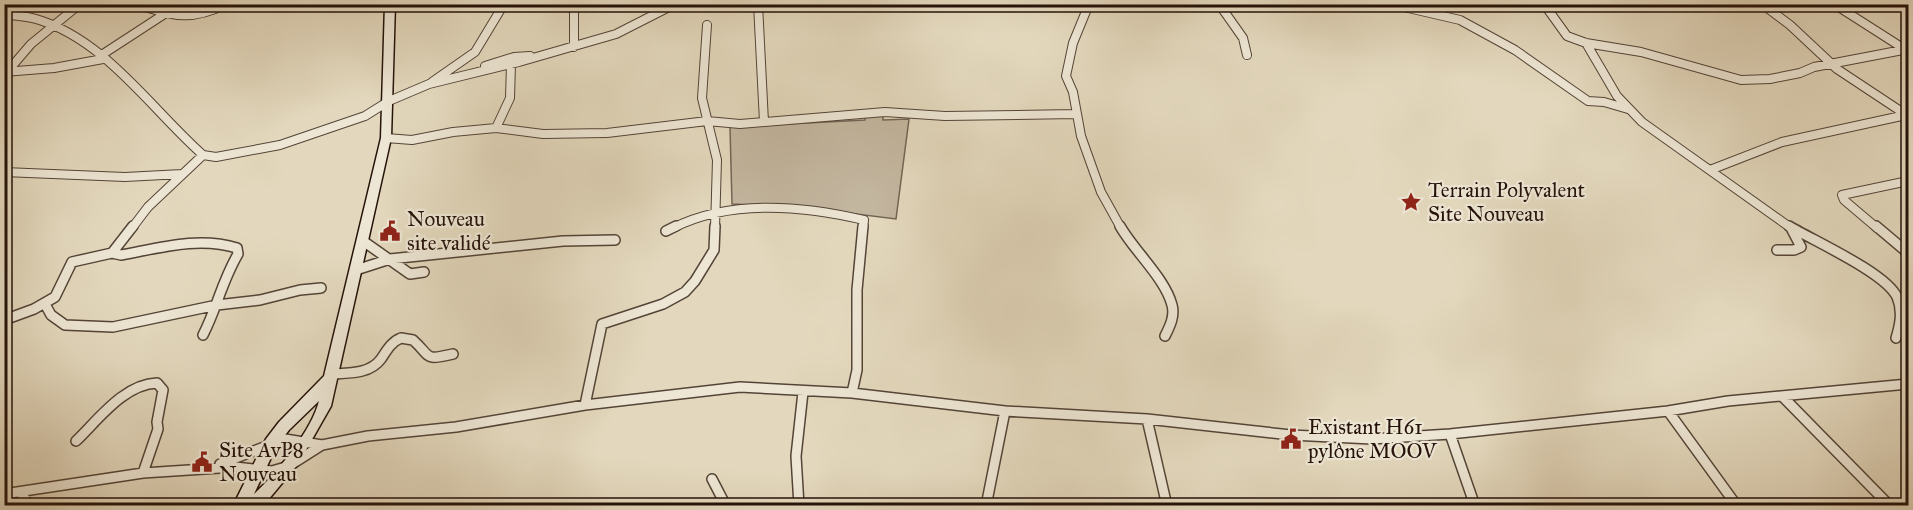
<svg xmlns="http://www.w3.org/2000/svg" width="1913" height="510" font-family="'IM FELL Great Primer',serif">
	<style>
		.green { fill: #c3b69f; stroke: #746454; stroke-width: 1.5 }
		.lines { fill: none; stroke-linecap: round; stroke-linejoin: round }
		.minor-far1-casing { stroke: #544437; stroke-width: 10 }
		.minor-casing { stroke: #544437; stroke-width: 12 }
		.secondary-casing { stroke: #25120a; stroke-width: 3 }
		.minor-far1 { stroke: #ede6d4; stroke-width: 8 }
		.minor { stroke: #ede6d4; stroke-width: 9 }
		.secondary { fill: #ede6d4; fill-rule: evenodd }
		.labels { text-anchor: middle; stroke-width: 4.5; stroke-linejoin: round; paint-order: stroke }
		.poi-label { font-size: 21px; fill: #25120a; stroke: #ede6d4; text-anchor: start }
	</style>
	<rect width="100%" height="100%" fill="#e3d8bd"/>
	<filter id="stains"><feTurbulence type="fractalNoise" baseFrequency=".00333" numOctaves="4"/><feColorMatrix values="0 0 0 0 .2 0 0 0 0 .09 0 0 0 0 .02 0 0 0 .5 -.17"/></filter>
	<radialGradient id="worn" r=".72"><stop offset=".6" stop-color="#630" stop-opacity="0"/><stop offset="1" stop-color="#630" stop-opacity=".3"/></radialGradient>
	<path class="green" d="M 883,114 L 883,120 L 909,119 L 896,219 L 800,207 L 732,204 L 730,127 L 865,120 L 866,115 Z"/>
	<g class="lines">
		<g class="minor-far1-casing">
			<path id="minor-far1" d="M 136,4 C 175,16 188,22 227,4
				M 322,4 L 344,7 L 386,4
				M 758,4 L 764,122
				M 1089,4 L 1073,43 L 1066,76 L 1073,92 L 1081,136 L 1101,192 L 1121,228
				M 1219,4 L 1243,38 L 1247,55
				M 1391,4 L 1460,20 L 1515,50 L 1588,101 L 1604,102 L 1628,109
				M 1544,4 L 1567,36 L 1586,43 L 1641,52 L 1741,80 L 1770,79 L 1800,73 L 1814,67 L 1908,49
				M 1762,4 L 1790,25 L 1837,69 L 1908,116
				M 1834,4 L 1906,50
				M 574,9 L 574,47
				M 4,14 C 14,16 26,16 36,19 C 105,39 151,109 203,155 L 148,207 L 132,228
				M 707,25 L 702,98 L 717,160 L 715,228
				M 1586,43 L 1617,96 L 1642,122 L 1791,228
				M 100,56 L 166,13
				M 485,66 L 514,57 L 530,56
				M 4,72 L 54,68 L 103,59
				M 7,72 L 31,44 L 80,4
				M 432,82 L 475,52 L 504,4
				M 496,128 L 510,98 L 511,64
				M 386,138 L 412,140 L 453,132 L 496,128 L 543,134 L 607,133 L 707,121 L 740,124 L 885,112 L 945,116 L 1076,114
				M 203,155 L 216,157 L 280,145 L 365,116 L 389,101 L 429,84 L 519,62 L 616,34 L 675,4
				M 1710,170 L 1782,142 L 1906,115
				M 4,172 L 125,177 L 182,174
				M 673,228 C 730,199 804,206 864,220 L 863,228
				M 1877,228 L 1844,200 L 1842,195 L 1908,181"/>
		</g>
		<g class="minor-casing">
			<path id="minor" d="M 1120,226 C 1134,251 1165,278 1172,305 C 1175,316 1170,326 1165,336
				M 1789,226 C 1814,241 1886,273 1897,297 C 1903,311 1900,325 1896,338
				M 1876,226 L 1908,253
				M 666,231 L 676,226
				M 363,241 L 410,274 L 424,272
				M 1777,250 L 1794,250 L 1801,247 L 1792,230
				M 112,253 L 121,255 C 159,248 199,236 237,248 L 238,254 C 222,281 217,308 203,335
				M 356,270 L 390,259 L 563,241 L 615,240
				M 45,304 L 51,315 L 65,325 L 113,327 L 217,305 L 260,300 L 300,290 L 321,288
				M 4,320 L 34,309 L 55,297 L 72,262 L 112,253 L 133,226
				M 332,374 C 349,373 370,374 381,359 C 387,350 391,342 401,338 L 413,340 C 432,357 423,361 453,354
				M 852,393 L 857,370 L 857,290 L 863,226
				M 1783,397 L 1890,506
				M 585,405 L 602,324 L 663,304 L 685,292 L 695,281 L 714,250 L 715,226
				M 1668,411 L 1737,506
				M 1147,419 L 1167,506
				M 1450,434 L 1475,506
				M 76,441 C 98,420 124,384 157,383 L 163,390 L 157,422 L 158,429 L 143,473
				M 220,464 L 285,439 L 322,445
				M 712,479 L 726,506
				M 21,492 L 29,506
				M 4,494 L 143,473 L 235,467 L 272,471 L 289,466 L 322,445 L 368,436 L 456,427 L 585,405 L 740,387 L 852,393 L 1005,411 L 1147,419 L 1291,435 L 1372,439 L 1450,434 L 1668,411 L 1728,401 L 1908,384
				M 799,506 L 796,456 L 803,392
				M 986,506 L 1005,411"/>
		</g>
		<g class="secondary-casing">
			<path id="secondary" d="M 385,4 L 395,4 L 391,138 L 331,406 L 298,464 L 263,506 L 233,506 L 266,439 L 279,422 L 324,376 L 381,138 ZM 319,401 C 312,430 276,474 254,494 L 276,447 L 289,430 Z"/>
		</g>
		<use href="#minor-far1" class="minor-far1"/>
		<use href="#minor" class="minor"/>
		<use href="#secondary" class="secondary"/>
	</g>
	<defs>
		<g id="sight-bare" transform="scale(1.62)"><path d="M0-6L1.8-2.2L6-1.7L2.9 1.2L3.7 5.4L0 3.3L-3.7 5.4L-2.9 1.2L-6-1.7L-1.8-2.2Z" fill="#8f2418" stroke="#ede6d4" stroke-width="2.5" paint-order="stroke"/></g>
		<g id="civic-bare" transform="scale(1.62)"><path d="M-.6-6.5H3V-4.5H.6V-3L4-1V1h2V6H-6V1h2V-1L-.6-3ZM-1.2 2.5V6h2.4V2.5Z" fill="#8f2418" stroke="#ede6d4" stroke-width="2.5" paint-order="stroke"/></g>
	</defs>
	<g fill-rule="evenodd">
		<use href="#sight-bare" x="1411" y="202"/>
		<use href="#civic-bare" x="390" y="231"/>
		<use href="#civic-bare" x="1291" y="439"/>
		<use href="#civic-bare" x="202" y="462"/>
	</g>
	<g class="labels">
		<g class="poi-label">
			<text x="1428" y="197">Terrain Polyvalent<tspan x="1428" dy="24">Site Nouveau</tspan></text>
			<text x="407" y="226">Nouveau<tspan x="407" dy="24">site validé</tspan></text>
			<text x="1308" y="434">Existant H61<tspan x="1308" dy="24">pylône MOOV</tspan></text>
			<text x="219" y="457">Site AvP8<tspan x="219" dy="24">Nouveau</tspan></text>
		</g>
	</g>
	<rect width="1913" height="510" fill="none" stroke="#e3d8bd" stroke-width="24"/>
	<rect x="6" y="6" width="1901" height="498" fill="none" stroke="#25120a" stroke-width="3"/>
	<rect x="12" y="12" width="1889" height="486" fill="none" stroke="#25120a" stroke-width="1.5"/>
	<rect width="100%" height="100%" filter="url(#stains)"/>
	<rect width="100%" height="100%" fill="url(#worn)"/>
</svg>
